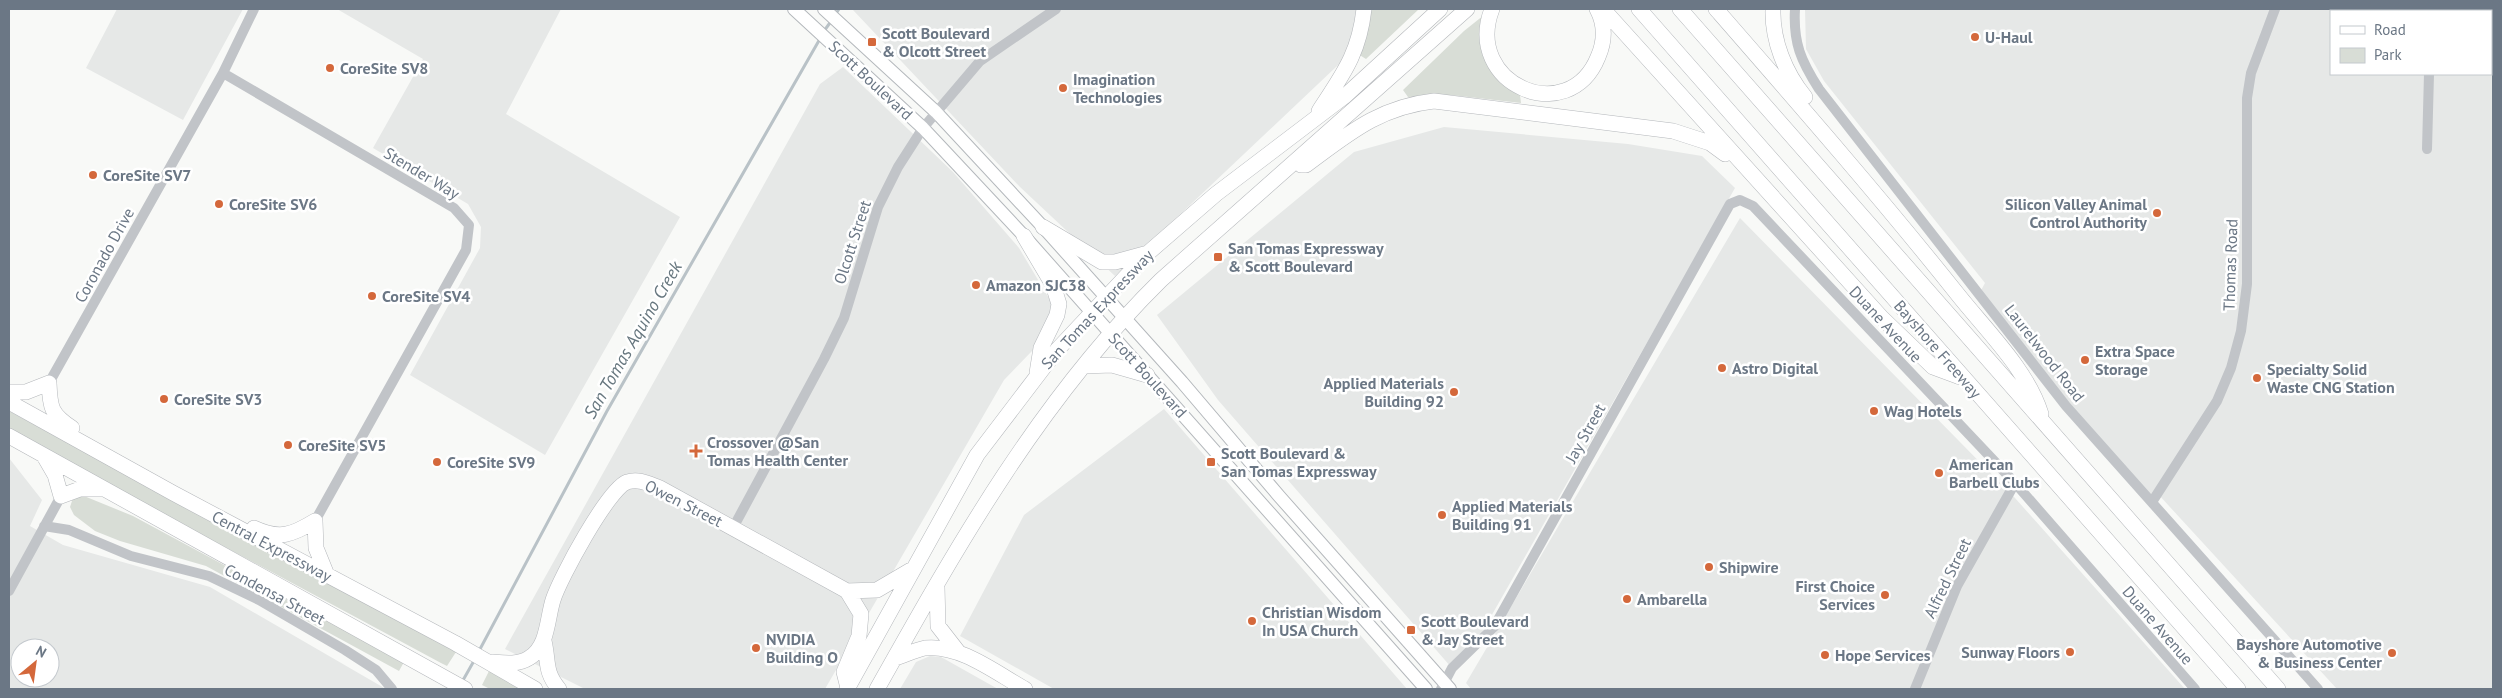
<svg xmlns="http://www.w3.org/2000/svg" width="2502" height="698" font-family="'PT Sans',sans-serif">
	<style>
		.built { fill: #e6e8e7; fill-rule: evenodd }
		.green { fill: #d8ddd6 }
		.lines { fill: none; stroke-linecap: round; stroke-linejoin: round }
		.stream { stroke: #b9c2c7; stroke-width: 3 }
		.major-casing { stroke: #b4b8bc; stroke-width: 14 }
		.highway-casing { stroke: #b4b7bb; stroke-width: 16 }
		.minor { stroke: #c1c4c8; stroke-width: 10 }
		.major { stroke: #fff; stroke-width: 12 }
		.highway { stroke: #fff; stroke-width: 15 }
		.poi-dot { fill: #d4683b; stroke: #fff; stroke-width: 2 }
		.labels { text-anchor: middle; stroke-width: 5; stroke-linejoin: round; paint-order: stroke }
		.poi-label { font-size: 16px; font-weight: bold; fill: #6b7785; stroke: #fff; text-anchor: start }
		.street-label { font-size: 16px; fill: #6b7785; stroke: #fff }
		.water-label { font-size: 18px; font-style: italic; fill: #67777f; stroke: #fff }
	</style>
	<rect width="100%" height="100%" fill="#f8f9f7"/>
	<path class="built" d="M 117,9 L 243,9 L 183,120 L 86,68 Z
		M 337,9 L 561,9 L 506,114 L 680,217 L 545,455 L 410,375 L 480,248 L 481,227 L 468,204 L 373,148 L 423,59 Z
		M 854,9 L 1360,9 L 1355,49 L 1115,276 L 1020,187 L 853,10 Z
		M 1805,9 L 2493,9 L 2493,689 L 2337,689 L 2158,494 L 2152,502 L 1979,294 L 1985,283 L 1824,81 L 1806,49 ZM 2331,11 L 2491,11 L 2491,74 L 2331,74 Z
		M 843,67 L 953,172 L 1019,248 L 1062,320 L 1004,380 L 825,689 L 585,689 L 505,649 L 820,84 Z
		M 1444,127 L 1628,144 L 1702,156 L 1735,188 L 1473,648 L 1451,667 L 1218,400 L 1157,315 L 1354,152 Z
		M 1740,218 L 2015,498 L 2185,689 L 1471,689 L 1466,683 Z
		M 1164,409 L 1407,689 L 1054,689 L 960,636 L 1024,515 Z
		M 9,458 L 42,500 L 30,526 L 63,545 L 210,587 L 386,689 L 9,689 ZM 20,648 L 50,648 L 50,678 L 20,678 Z
		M 930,656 L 941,657 L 998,689 L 900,689 L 916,662 Z"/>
	<path class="green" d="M 1368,9 L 1419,9 L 1366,59 L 1358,54 Z
		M 1484,15 C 1475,47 1491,82 1520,95 L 1521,103 L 1451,95 L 1408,97 L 1403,90 L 1464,31 Z
		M 9,411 L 456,652 L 447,666 L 441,663 L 9,431 Z
		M 84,496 L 133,516 L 404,662 L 399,671 L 206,566 L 120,541 L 95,531 L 74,515 L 70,507 L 73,498 Z
		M 489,671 L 522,689 L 490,689 L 482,685 Z"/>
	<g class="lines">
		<path class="stream" d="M 835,15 L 839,9
			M 824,31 L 832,20
			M 479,651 L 607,411 L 821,37
			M 462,682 L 475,659"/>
		<g class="major-casing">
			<path id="major" d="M 794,9 L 923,128 L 1024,236 L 1426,689
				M 824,9 L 936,112 L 1043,227 L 1182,382 L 1279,496 L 1450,689"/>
		</g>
		<g class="highway-casing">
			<path id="highway" d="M 1492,9 C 1463,85 1569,129 1598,57 C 1605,41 1605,24 1597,9
				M 1603,9 L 1882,318 L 1933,367 L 1960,377
				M 1639,9 L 2238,689
				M 1680,9 L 2278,689
				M 1716,9 C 1798,103 1881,198 1959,296 C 1987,331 2028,371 2041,414
				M 1773,9 C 1772,40 1785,73 1805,97
				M 1319,111 C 1343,74 1359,54 1364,9
				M 1301,165 L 1306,165 C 1348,134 1379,107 1434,101 L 1673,131 L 1710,143 L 1725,154
				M 1043,227 L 1102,262 L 1115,262 L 1148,253
				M 1024,236 L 1053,285 L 1059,304 L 1057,315 L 1041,348 L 1037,373
				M 1084,366 L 1112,365 L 1147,375
				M 9,392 L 26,392 L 49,383 C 50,408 51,414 72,428
				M 9,402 L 173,493 L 455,643 L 535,689
				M 9,436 L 465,689
				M 44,456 L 55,475 L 61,496 L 80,489 L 103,489
				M 315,521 L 316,548 L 327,575
				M 254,528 C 280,540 292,535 315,521
				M 937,587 L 938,626 L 959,653
				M 847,591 L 861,614 L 859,636 L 844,672 L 848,688
				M 544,641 C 549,662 544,671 559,689
				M 895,658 C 905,655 915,650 925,648 C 960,644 996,673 1025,689
				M 492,662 C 504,663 518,665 529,658 C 548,647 547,619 553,600 C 560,578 608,489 627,482 C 639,478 649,484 660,488 L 847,591 L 877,590 L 911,570
				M 847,689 L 977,455 L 1057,350 L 1148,253 L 1216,194 L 1345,96 L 1440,9
				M 877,689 C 959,543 1041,398 1161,280 L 1467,9"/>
		</g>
		<path class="minor" d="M 1795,9 C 1793,43 1801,61 1819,89 L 2066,406 L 2318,689
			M 2443,11 L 2444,9
			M 223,73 L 454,208 L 469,225 L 466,250 L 315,521
			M 2427,149 L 2429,74
			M 49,383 L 223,73 L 254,9
			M 2152,502 L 2217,401 L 2231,368 L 2241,331 L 2247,284 L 2247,98 L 2251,73 L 2275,9
			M 44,526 L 69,530 L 131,556 L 209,576 L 259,600 L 345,650 L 376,670 L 392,689
			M 733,528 L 824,359 L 844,318 L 878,207 L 898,167 L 923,128 L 980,61 L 1056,9
			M 9,591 L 61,496
			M 1441,689 L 1452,668 L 1494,627 L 1730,204 L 1740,200 L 1753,206 L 2015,483 L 2195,689
			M 1915,689 L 1957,586 L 2015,483"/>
		<use href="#major" class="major"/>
		<use href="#highway" class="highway"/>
	</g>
	<g class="poi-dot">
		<circle cx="1975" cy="37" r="5"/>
		<rect x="867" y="37" width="10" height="10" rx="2.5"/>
		<circle cx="330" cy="68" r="5"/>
		<circle cx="1063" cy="88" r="5"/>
		<circle cx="93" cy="175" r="5"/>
		<circle cx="219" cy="204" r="5"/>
		<circle cx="2157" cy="213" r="5"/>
		<rect x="1213" y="252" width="10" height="10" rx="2.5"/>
		<circle cx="976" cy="285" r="5"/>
		<circle cx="372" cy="296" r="5"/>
		<circle cx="2085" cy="360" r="5"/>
		<circle cx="1722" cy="368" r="5"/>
		<circle cx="2257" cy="378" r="5"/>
		<circle cx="1454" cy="392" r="5"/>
		<circle cx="164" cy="399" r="5"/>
		<circle cx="1874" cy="411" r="5"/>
		<circle cx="288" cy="445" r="5"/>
		<path d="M693.5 443.5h5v5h5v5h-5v5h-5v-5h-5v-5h5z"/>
		<circle cx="437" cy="462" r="5"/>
		<rect x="1206" y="457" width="10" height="10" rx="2.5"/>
		<circle cx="1939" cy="473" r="5"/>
		<circle cx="1442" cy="515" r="5"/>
		<circle cx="1709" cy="567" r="5"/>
		<circle cx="1885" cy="595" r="5"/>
		<circle cx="1627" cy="599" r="5"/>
		<circle cx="1252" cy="621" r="5"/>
		<rect x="1406" y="625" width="10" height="10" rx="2.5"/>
		<circle cx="756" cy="648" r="5"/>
		<circle cx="2070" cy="652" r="5"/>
		<circle cx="2392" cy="653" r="5"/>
		<circle cx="1825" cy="655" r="5"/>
	</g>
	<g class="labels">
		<g class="poi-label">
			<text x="882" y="39">Scott Boulevard<tspan x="882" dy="18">&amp; Olcott Street</tspan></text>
			<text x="1985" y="43">U-Haul</text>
			<text x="340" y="74">CoreSite SV8</text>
			<text x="1073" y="85">Imagination<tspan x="1073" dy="18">Technologies</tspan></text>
			<text x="103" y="181">CoreSite SV7</text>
			<text x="229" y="210">CoreSite SV6</text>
			<text x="2147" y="210" text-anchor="end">Silicon Valley Animal<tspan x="2147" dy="18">Control Authority</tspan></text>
			<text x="1228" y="254">San Tomas Expressway<tspan x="1228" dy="18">&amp; Scott Boulevard</tspan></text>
			<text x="986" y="291">Amazon SJC38</text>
			<text x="382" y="302">CoreSite SV4</text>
			<text x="2095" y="357">Extra Space<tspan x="2095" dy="18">Storage</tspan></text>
			<text x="1732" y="374">Astro Digital</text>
			<text x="2267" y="375">Specialty Solid<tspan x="2267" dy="18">Waste CNG Station</tspan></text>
			<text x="1444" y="389" text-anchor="end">Applied Materials<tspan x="1444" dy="18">Building 92</tspan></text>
			<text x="174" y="405">CoreSite SV3</text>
			<text x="1884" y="417">Wag Hotels</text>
			<text x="707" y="448">Crossover @San<tspan x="707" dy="18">Tomas Health Center</tspan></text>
			<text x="298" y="451">CoreSite SV5</text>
			<text x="1221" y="459">Scott Boulevard &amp;<tspan x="1221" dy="18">San Tomas Expressway</tspan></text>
			<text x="447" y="468">CoreSite SV9</text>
			<text x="1949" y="470">American<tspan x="1949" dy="18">Barbell Clubs</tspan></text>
			<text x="1452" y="512">Applied Materials<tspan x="1452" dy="18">Building 91</tspan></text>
			<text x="1719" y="573">Shipwire</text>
			<text x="1875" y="592" text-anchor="end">First Choice<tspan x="1875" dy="18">Services</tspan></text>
			<text x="1637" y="605">Ambarella</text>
			<text x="1262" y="618">Christian Wisdom<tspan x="1262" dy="18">In USA Church</tspan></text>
			<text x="1421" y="627">Scott Boulevard<tspan x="1421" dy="18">&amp; Jay Street</tspan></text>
			<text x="766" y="645">NVIDIA<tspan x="766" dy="18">Building O</tspan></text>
			<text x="2382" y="650" text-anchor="end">Bayshore Automotive<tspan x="2382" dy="18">&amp; Business Center</tspan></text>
			<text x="2060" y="658" text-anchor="end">Sunway Floors</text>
			<text x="1835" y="661">Hope Services</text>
		</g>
		<g class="street-label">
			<text transform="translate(871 80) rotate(43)" y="6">Scott Boulevard</text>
			<text transform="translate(422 173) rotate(31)" y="6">Stender Way</text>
			<text transform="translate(852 242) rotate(-72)" y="6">Olcott Street</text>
			<text transform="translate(104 255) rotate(-61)" y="6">Coronado Drive</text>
			<text transform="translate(2230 265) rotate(-88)" y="6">Thomas Road</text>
			<text transform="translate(1097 309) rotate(-47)" y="6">San Tomas Expressway</text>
			<text transform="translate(1886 324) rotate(47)" y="6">Duane Avenue</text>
			<text transform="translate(1938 349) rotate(49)" y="6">Bayshore Freeway</text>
			<text transform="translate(2045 353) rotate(52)" y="6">Laurelwood Road</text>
			<text transform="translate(1148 375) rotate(48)" y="6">Scott Boulevard</text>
			<text transform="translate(1585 433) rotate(-61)" y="6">Jay Street</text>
			<text transform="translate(684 503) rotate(27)" y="6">Owen Street</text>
			<text transform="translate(272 546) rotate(28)" y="6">Central Expressway</text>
			<text transform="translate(1947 578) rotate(-64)" y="6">Alfred Street</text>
			<text transform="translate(275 594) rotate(28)" y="6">Condensa Street</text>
			<text transform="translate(2158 625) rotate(49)" y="6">Duane Avenue</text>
		</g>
		<g class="water-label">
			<text transform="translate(633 340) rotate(-60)" y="6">San Tomas Aquino Creek</text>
		</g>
	</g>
	<rect width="2502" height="698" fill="none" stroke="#6b7785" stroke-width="20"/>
	<rect x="2330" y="10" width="162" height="65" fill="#ffffff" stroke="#c4c9ce"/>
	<rect x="2340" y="26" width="25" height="8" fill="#ffffff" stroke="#c4c9ce"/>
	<text x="2374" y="35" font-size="15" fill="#6b7785">Road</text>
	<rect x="2340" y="48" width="25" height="15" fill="#d8ddd6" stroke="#c4c9ce"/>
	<text x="2374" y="60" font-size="15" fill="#6b7785">Park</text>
	<g transform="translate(35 663) rotate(29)"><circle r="24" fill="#ffffff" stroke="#c4c9ce"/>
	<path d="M0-4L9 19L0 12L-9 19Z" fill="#d4683b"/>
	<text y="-8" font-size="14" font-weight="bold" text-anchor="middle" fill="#6b7785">N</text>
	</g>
</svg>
